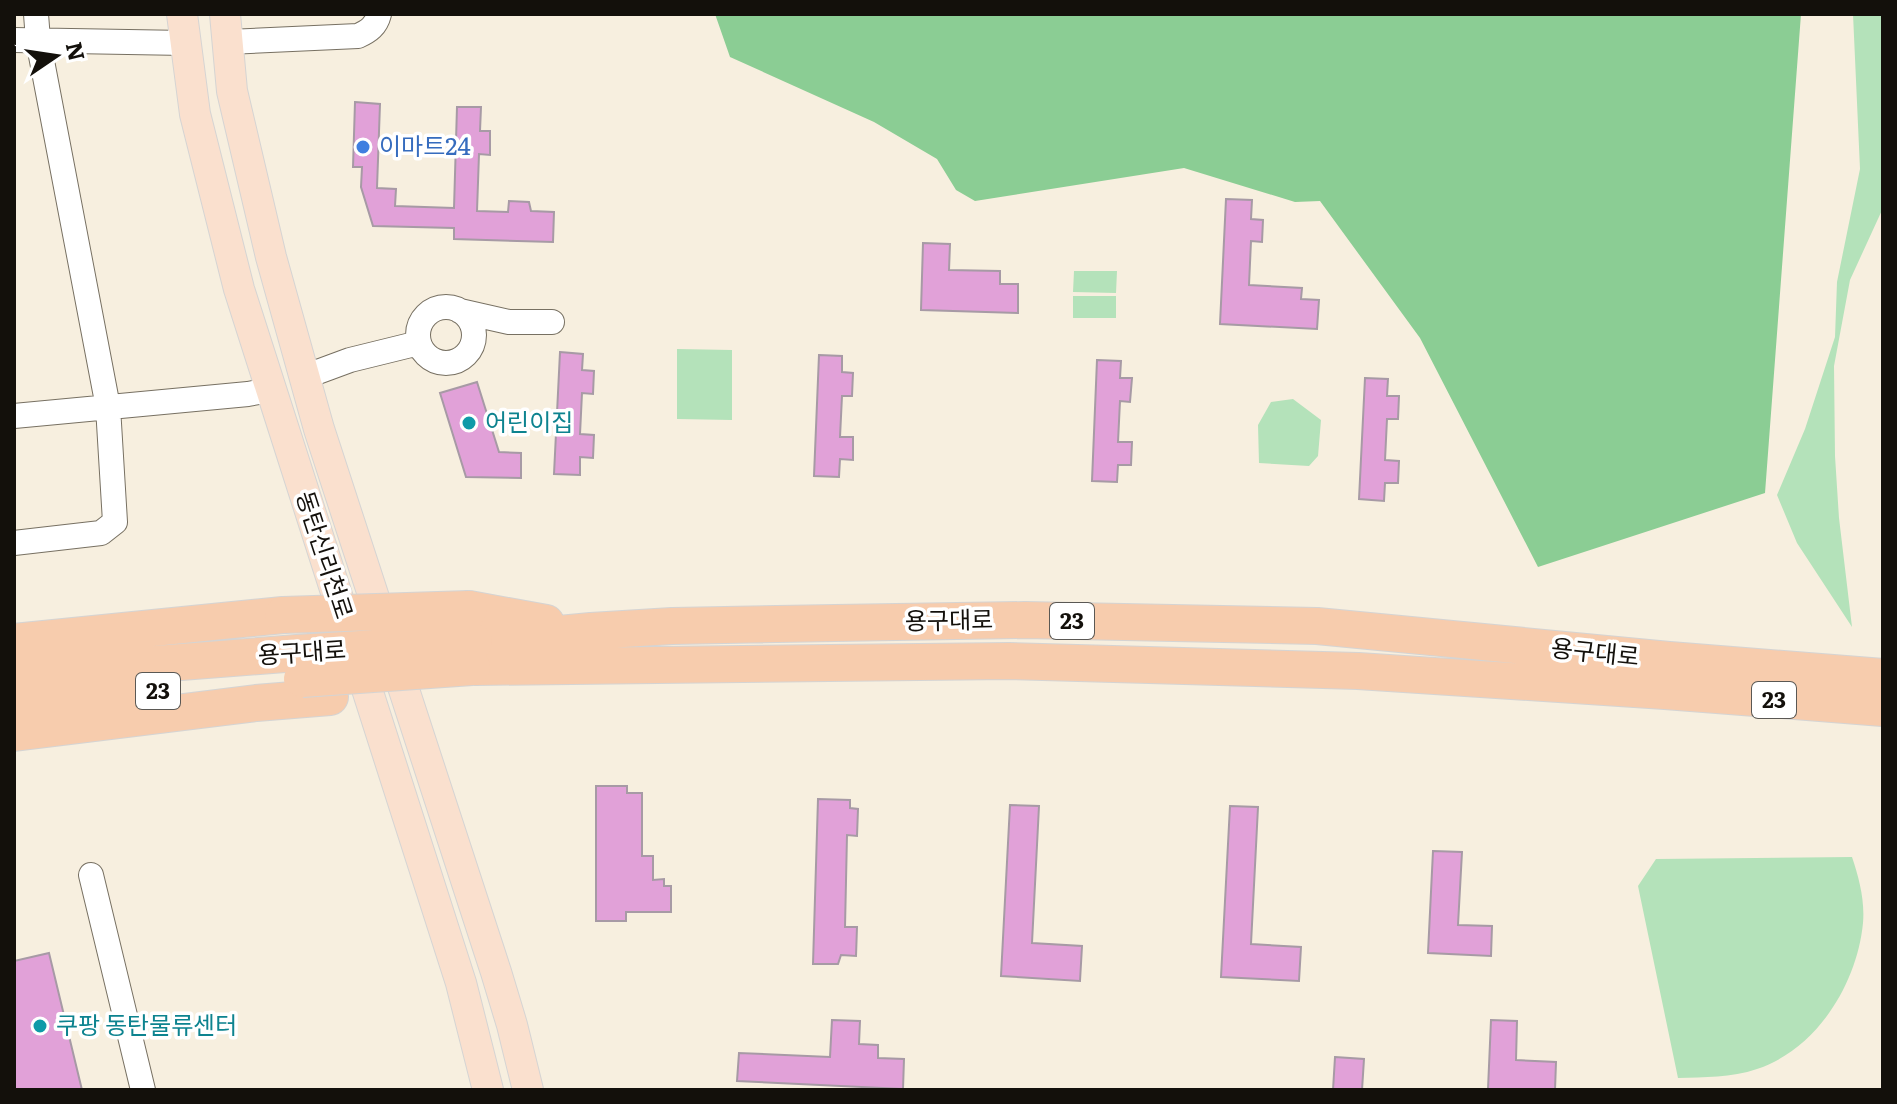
<svg xmlns="http://www.w3.org/2000/svg" width="1897" height="1104" font-family="Literata,'Noto Sans KR',serif">
	<style>
		.green { fill: #b4e2ba }
		.forest { fill: #8bcd94 }
		.building { fill: #e1a1d8; stroke: #a79aa5; stroke-width: 2 }
		.lines { fill: none; stroke-linecap: round; stroke-linejoin: round }
		.minor-casing { stroke: #777062; stroke-width: 26 }
		.major-casing { stroke: #d5d4d3; stroke-width: 32 }
		.highway-casing { stroke: #d5d4d3; stroke-width: 38 }
		.minor { stroke: #fff; stroke-width: 24 }
		.major { stroke: #fae0ce; stroke-width: 30 }
		.highway { stroke: #f7ccad; stroke-width: 36 }
		.highway-bridge-casing { stroke: #d5d4d3; stroke-width: 38; stroke-linecap: butt }
		.highway-bridge { stroke: #f7ccad; stroke-width: 36 }
		.shop-dot { fill: #3f7fe0; stroke: #fff; stroke-width: 3 }
		.culture-dot { fill: #0f9aa8; stroke: #fff; stroke-width: 3 }
		.labels { text-anchor: middle; stroke-width: 7; stroke-linejoin: round; paint-order: stroke }
		.shield { fill: #fff; stroke: #5a5854; stroke-width: 2 }
		.shield-label { font-size: 22px; font-weight: bold; fill: #13100b }
		.shop-label { font-size: 24px; fill: #366cbe; stroke: #fff; text-anchor: start }
		.culture-label { font-size: 24px; fill: #0d838f; stroke: #fff; text-anchor: start }
		.street-label { font-size: 24px; fill: #13100b; stroke: #fff }
	</style>
	<rect width="100%" height="100%" fill="#f7efdf"/>
	<path class="green" d="M 1853,14 L 1883,14 L 1883,208 L 1850,280 L 1834,366 L 1835,456 L 1839,518 L 1852,627 L 1797,543 L 1777,495 L 1805,429 L 1835,337 L 1837,282 L 1860,169 Z
		M 1074,271 L 1117,271 L 1116,293 L 1073,292 Z
		M 1073,296 L 1116,296 L 1116,318 L 1073,318 Z
		M 677,349 L 732,350 L 732,420 L 677,419 Z
		M 1293,399 L 1321,420 L 1318,456 L 1309,466 L 1259,463 L 1258,425 L 1271,402 Z
		M 1852,857 C 1859,878 1865,900 1863,923 C 1857,984 1817,1049 1757,1069 C 1731,1078 1704,1077 1678,1078 L 1638,886 L 1656,859 Z"/>
	<path class="forest" d="M 715,14 L 1801,14 L 1765,493 L 1538,567 L 1420,338 L 1320,201 L 1295,202 L 1184,168 L 975,201 L 956,190 L 937,159 L 874,122 L 730,57 Z"/>
	<path class="building" d="M 355,102 L 380,104 L 377,188 L 396,189 L 395,206 L 454,208 L 457,107 L 481,107 L 480,131 L 490,131 L 490,155 L 479,154 L 477,211 L 508,212 L 509,201 L 529,202 L 531,211 L 554,212 L 553,242 L 454,239 L 454,228 L 373,226 L 361,187 L 362,167 L 353,167 Z
		M 1226,199 L 1252,200 L 1251,219 L 1263,220 L 1262,242 L 1251,241 L 1249,285 L 1302,288 L 1301,299 L 1319,300 L 1317,329 L 1220,324 Z
		M 923,243 L 950,244 L 949,270 L 1000,271 L 1000,284 L 1018,284 L 1018,313 L 921,310 Z
		M 560,352 L 583,354 L 582,370 L 594,371 L 593,394 L 582,393 L 580,434 L 594,435 L 593,458 L 580,457 L 580,475 L 554,474 Z
		M 819,355 L 842,356 L 842,372 L 853,373 L 852,396 L 842,396 L 840,437 L 853,437 L 853,460 L 840,459 L 839,477 L 814,476 Z
		M 1097,360 L 1121,361 L 1120,378 L 1132,378 L 1130,402 L 1120,401 L 1118,442 L 1132,442 L 1131,465 L 1118,465 L 1117,482 L 1092,481 Z
		M 1365,378 L 1388,379 L 1387,396 L 1399,396 L 1398,419 L 1387,419 L 1385,460 L 1399,461 L 1398,483 L 1385,483 L 1384,501 L 1359,499 Z
		M 477,382 L 499,452 L 521,453 L 521,478 L 466,477 L 440,393 Z
		M 596,786 L 627,786 L 627,793 L 642,793 L 642,856 L 653,856 L 653,880 L 664,879 L 664,886 L 671,886 L 671,912 L 626,912 L 626,921 L 596,921 Z
		M 818,799 L 850,800 L 850,808 L 858,809 L 857,836 L 847,835 L 845,927 L 857,927 L 856,956 L 841,955 L 838,964 L 813,964 Z
		M 1010,805 L 1039,806 L 1032,943 L 1082,946 L 1080,981 L 1001,976 Z
		M 1230,806 L 1258,807 L 1251,944 L 1301,947 L 1299,981 L 1221,977 Z
		M 1433,851 L 1462,852 L 1458,925 L 1492,926 L 1491,956 L 1428,953 Z
		M 49,953 L 82,1090 L 14,1090 L 14,961 Z
		M 832,1020 L 860,1021 L 859,1044 L 878,1045 L 878,1058 L 904,1059 L 903,1089 L 737,1081 L 739,1053 L 830,1057 Z
		M 1491,1020 L 1517,1021 L 1516,1060 L 1556,1062 L 1555,1090 L 1488,1089 Z
		M 1335,1057 L 1364,1059 L 1362,1090 L 1333,1090 Z"/>
	<g class="lines">
		<g class="minor-casing">
			<path id="minor" d="M 14,40 L 185,43
				M 228,42 L 358,36 C 369,31 376,26 379,14
				M418 335a28 28 0 1 1 56 0a28 28 0 1 1-56 0Z
				M 460,311 L 509,322 L 552,322
				M 304,377 L 350,360 L 419,343
				M 14,416 L 248,394 L 270,390
				M 14,543 L 101,533 L 115,522 L 108,407 L 38,40 L 36,14
				M 91,875 L 143,1090"/>
		</g>
		<g class="major-casing">
			<path id="major" d="M 182,14 L 195,114 L 239,289 L 461,983 L 488,1090
				M 225,14 L 232,91 L 271,257 L 319,429 L 496,972 L 512,1025 L 528,1090"/>
		</g>
		<g class="highway-casing">
			<path id="highway" d="M 469,609 L 546,623
				M 14,642 L 283,615
				M 474,642 L 591,631 L 672,626 L 835,623 L 1025,620 L 1317,626 L 1669,660 L 1883,677
				M 475,667 L 1009,661 L 1358,671 L 1665,691 L 1883,708
				M 14,675 L 297,653
				M 14,704 L 160,691
				M 14,733 L 256,703 L 330,697"/>
		</g>
		<use href="#minor" class="minor"/>
		<use href="#major" class="major"/>
		<use href="#highway" class="highway"/>
		<g class="highway-bridge-casing">
			<path id="highway-bridge" d="M 283,615 L 469,609
				M 297,653 L 474,642
				M 302,679 L 472,667"/>
		</g>
		<use href="#highway-bridge" class="highway-bridge"/>
	</g>
	<circle class="shop-dot" cx="363" cy="147" r="8"/>
	<g class="culture-dot">
		<circle cx="469" cy="423" r="8"/>
		<circle cx="40" cy="1026" r="8"/>
	</g>
	<g class="labels">
		<g class="shield">
			<rect x="1050" y="603" width="44" height="36" rx="6"/>
			<rect x="136" y="673" width="44" height="36" rx="6"/>
			<rect x="1752" y="682" width="44" height="36" rx="6"/>
		</g>
		<g class="shield-label">
			<text x="1072" y="629">23</text>
			<text x="158" y="699">23</text>
			<text x="1774" y="708">23</text>
		</g>
		<g class="shop-label">
			<text x="379" y="155">이마트24</text>
		</g>
		<g class="culture-label">
			<text x="485" y="431">어린이집</text>
			<text x="56" y="1034">쿠팡 동탄물류센터</text>
		</g>
		<g class="street-label">
			<text transform="translate(324 555) rotate(72)" y="8">동탄신리천로</text>
			<text transform="translate(949 621) rotate(-1)" y="8">용구대로</text>
			<text transform="translate(302 653) rotate(-4)" y="8">용구대로</text>
			<text transform="translate(1595 653) rotate(6)" y="8">용구대로</text>
		</g>
	</g>
	<rect width="1897" height="1104" fill="none" stroke="#13100b" stroke-width="32"/>
	<g transform="translate(56 56) rotate(77)" stroke="#ffffff" stroke-width="6" paint-order="stroke">
	<path d="M0-6L14 30L0 20L-14 30Z" fill="#13100b"/>
	<text y="-12" font-size="22" font-weight="bold" text-anchor="middle" fill="#13100b">N</text>
	</g>
</svg>
